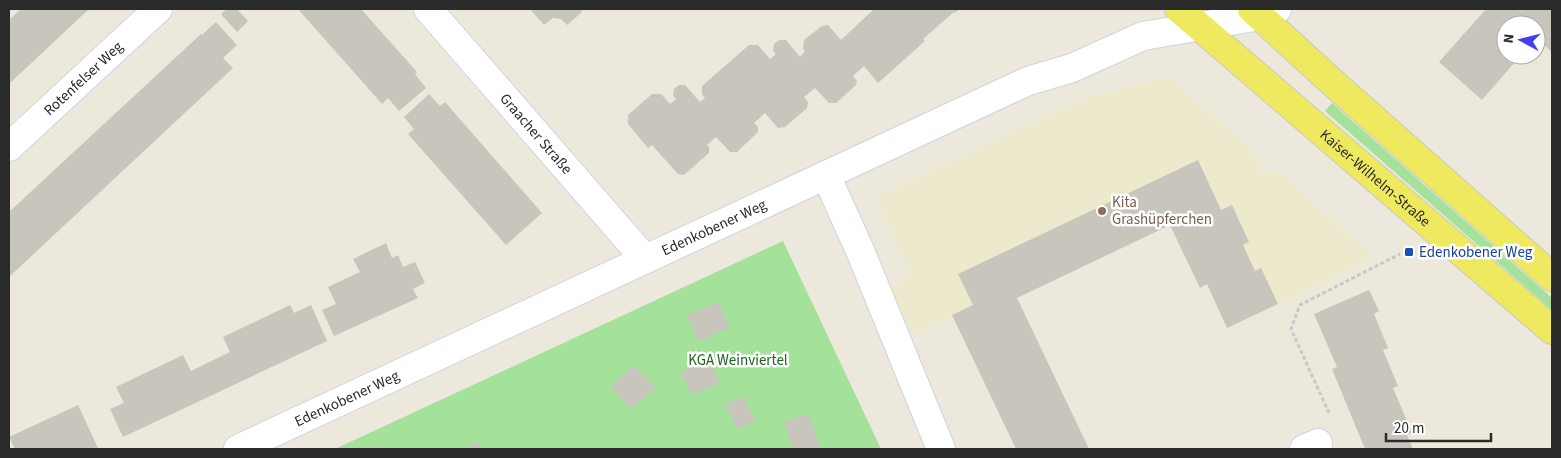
<svg xmlns="http://www.w3.org/2000/svg" width="1561" height="458" font-family="'Source Sans 3',sans-serif">
	<style>
		.education { fill: #ede9cc }
		.green { fill: #a4e19a }
		.building { fill: #c7c5bc }
		.lines { fill: none; stroke-linecap: round; stroke-linejoin: round }
		.minor-casing { stroke: #d2d2e3; stroke-width: 30 }
		.major-casing { stroke: #c8c8c8; stroke-width: 30 }
		.path { stroke: #c8c8c8; stroke-width: 3; stroke-dasharray: 4 2.5; stroke-linecap: butt }
		.minor { stroke: #fff; stroke-width: 28 }
		.major { stroke: #eee95f; stroke-width: 28 }
		.education-dot { fill: #8d6e63; stroke: #fff; stroke-width: 2 }
		.transit-dot { fill: #1a4fb4; stroke: #fff; stroke-width: 2 }
		.labels { text-anchor: middle; stroke-width: 5; stroke-linejoin: round; paint-order: stroke }
		.street-label { font-size: 15px; fill: #2a2a2a; stroke: #fff }
		.education-label { font-size: 15px; fill: #785e54; stroke: #fff; text-anchor: start }
		.transit-label { font-size: 15px; fill: #164399; stroke: #fff; text-anchor: start }
		.park-label { font-size: 15px; fill: #1c661b; stroke: #fff }
	</style>
	<rect width="100%" height="100%" fill="#ece8dc"/>
	<path class="education" d="M 1169,77 L 1250,149 L 1262,175 L 1277,170 L 1373,257 L 1227,328 L 1207,285 L 1200,288 L 1170,225 L 1017,298 L 1012,287 L 912,334 L 890,288 L 912,277 L 876,197 L 1091,96 Z"/>
	<path class="green" d="M 1332,103 L 1552,298 L 1552,310 L 1325,111 Z
		M 783,241 L 881,449 L 335,449 Z"/>
	<path class="building" d="M 21,9 L 89,9 L 9,84 L 9,20 Z
		M 227,9 L 237,9 L 248,21 L 237,32 L 221,14 Z
		M 298,9 L 361,9 L 417,72 L 415,74 L 426,88 L 399,111 L 388,98 L 382,104 Z
		M 530,9 L 582,9 L 581,13 L 567,25 L 561,19 L 553,18 L 544,25 Z
		M 874,9 L 960,9 L 955,13 L 954,12 L 923,39 L 925,41 L 878,83 L 864,66 L 853,76 L 857,81 L 856,85 L 836,103 L 829,103 L 815,88 L 804,97 L 808,102 L 807,108 L 785,127 L 778,128 L 765,113 L 754,123 L 758,127 L 758,132 L 737,152 L 730,152 L 716,137 L 707,145 L 709,147 L 709,153 L 684,175 L 678,174 L 652,145 L 648,148 L 628,124 L 628,115 L 652,94 L 661,94 L 670,104 L 676,99 L 673,95 L 674,89 L 679,85 L 685,85 L 700,102 L 705,98 L 702,94 L 702,86 L 749,45 L 758,45 L 770,59 L 776,54 L 773,51 L 774,44 L 779,40 L 786,40 L 800,57 L 805,51 L 803,49 L 804,40 L 822,26 L 828,25 L 841,40 Z
		M 1486,9 L 1552,9 L 1552,52 L 1536,38 L 1536,25 L 1506,25 L 1506,55 L 1521,55 L 1482,100 L 1439,62 Z
		M 216,22 L 237,45 L 223,58 L 233,68 L 9,277 L 9,212 L 201,34 L 202,35 Z
		M 429,94 L 440,106 L 445,102 L 542,213 L 506,245 L 408,134 L 414,129 L 404,117 Z
		M 1198,160 L 1221,210 L 1232,205 L 1249,242 L 1243,245 L 1255,271 L 1261,268 L 1278,304 L 1227,328 L 1207,284 L 1200,288 L 1170,225 L 1017,298 L 1089,449 L 1016,449 L 952,315 L 973,305 L 958,274 Z
		M 386,243 L 392,258 L 398,255 L 403,267 L 415,262 L 425,283 L 413,289 L 418,298 L 334,336 L 322,310 L 336,304 L 328,287 L 360,272 L 353,259 Z
		M 1369,290 L 1379,311 L 1374,314 L 1388,348 L 1383,350 L 1398,386 L 1393,388 L 1412,433 L 1407,435 L 1413,449 L 1365,449 L 1332,369 L 1337,367 L 1314,314 Z
		M 719,302 L 730,328 L 698,341 L 687,315 Z
		M 290,305 L 294,313 L 311,305 L 327,341 L 123,437 L 110,409 L 124,403 L 116,387 L 183,355 L 191,371 L 230,352 L 223,337 Z
		M 709,359 L 720,383 L 691,395 L 680,372 Z
		M 633,365 L 655,387 L 632,409 L 611,387 Z
		M 743,396 L 755,420 L 738,429 L 725,405 Z
		M 78,405 L 98,448 L 15,449 L 9,437 Z
		M 809,414 L 820,449 L 793,449 L 784,422 Z
		M 477,442 L 481,449 L 464,449 Z"/>
	<g class="lines">
		<g class="minor-casing">
			<g id="minor">
				<path id="s1" d="M 428,9 L 645,259"/>
				<path id="s2" d="M 9,147 L 158,9"/>
				<path d="M 826,175 L 861,253 L 941,449"/>
				<path id="s3" d="M 238,449 L 1028,81 L 1072,68 L 1143,36 L 1260,16 L 1277,9"/>
				<path d="M 1304,449 L 1318,443"/>
			</g>
		</g>
		<g class="major-casing">
			<g id="major">
				<path id="s4" d="M 1179,9 L 1552,330"/>
				<path d="M 1252,9 L 1332,82 L 1552,277"/>
			</g>
		</g>
		<path class="path" d="M 1329,413 L 1291,329 L 1300,305 L 1400,254"/>
		<use href="#minor" class="minor"/>
		<use href="#major" class="major"/>
	</g>
	<circle class="education-dot" cx="1102" cy="211" r="5"/>
	<rect class="transit-dot" x="1404" y="247" width="10" height="10" rx="2.5"/>
	<g class="labels">
		<g class="street-label">
			<text dy="5" stroke="none"><textPath href="#s2" startOffset="101">Rotenfelser Weg</textPath></text>
			<text dy="5" stroke="none"><textPath href="#s1" startOffset="165">Graacher Straße</textPath></text>
			<text dy="5" stroke="none"><textPath href="#s4" startOffset="259">Kaiser-Wilhelm-Straße</textPath></text>
			<text dy="5" stroke="none"><textPath href="#s3" startOffset="525">Edenkobener Weg</textPath></text>
			<text dy="5" stroke="none"><textPath href="#s3" startOffset="120">Edenkobener Weg</textPath></text>
		</g>
		<g class="education-label">
			<text x="1112" y="207">Kita<tspan x="1112" dy="17">Grashüpferchen</tspan></text>
		</g>
		<g class="transit-label">
			<text x="1419" y="257">Edenkobener Weg</text>
		</g>
		<g class="park-label">
			<text x="738" y="365">KGA Weinviertel</text>
		</g>
	</g>
	<rect width="1561" height="458" fill="none" stroke="#2a2a2a" stroke-width="20"/>
	<g transform="translate(1521 40) rotate(277)"><circle r="24" fill="#ffffff" stroke="#aaaaaa"/>
	<path d="M0-4L9 19L0 12L-9 19Z" fill="#423ff6"/>
	<text y="-8" font-size="14" font-weight="bold" text-anchor="middle" fill="#2a2a2a">N</text>
	</g>
	<path d="M1386 433v8h105v-8" fill="none" stroke="#2a2a2a" stroke-width="2.5"/>
	<text x="1394" y="433" font-size="15" fill="#2a2a2a" stroke="#ffffff" stroke-width="4" paint-order="stroke">20 m</text>
</svg>
